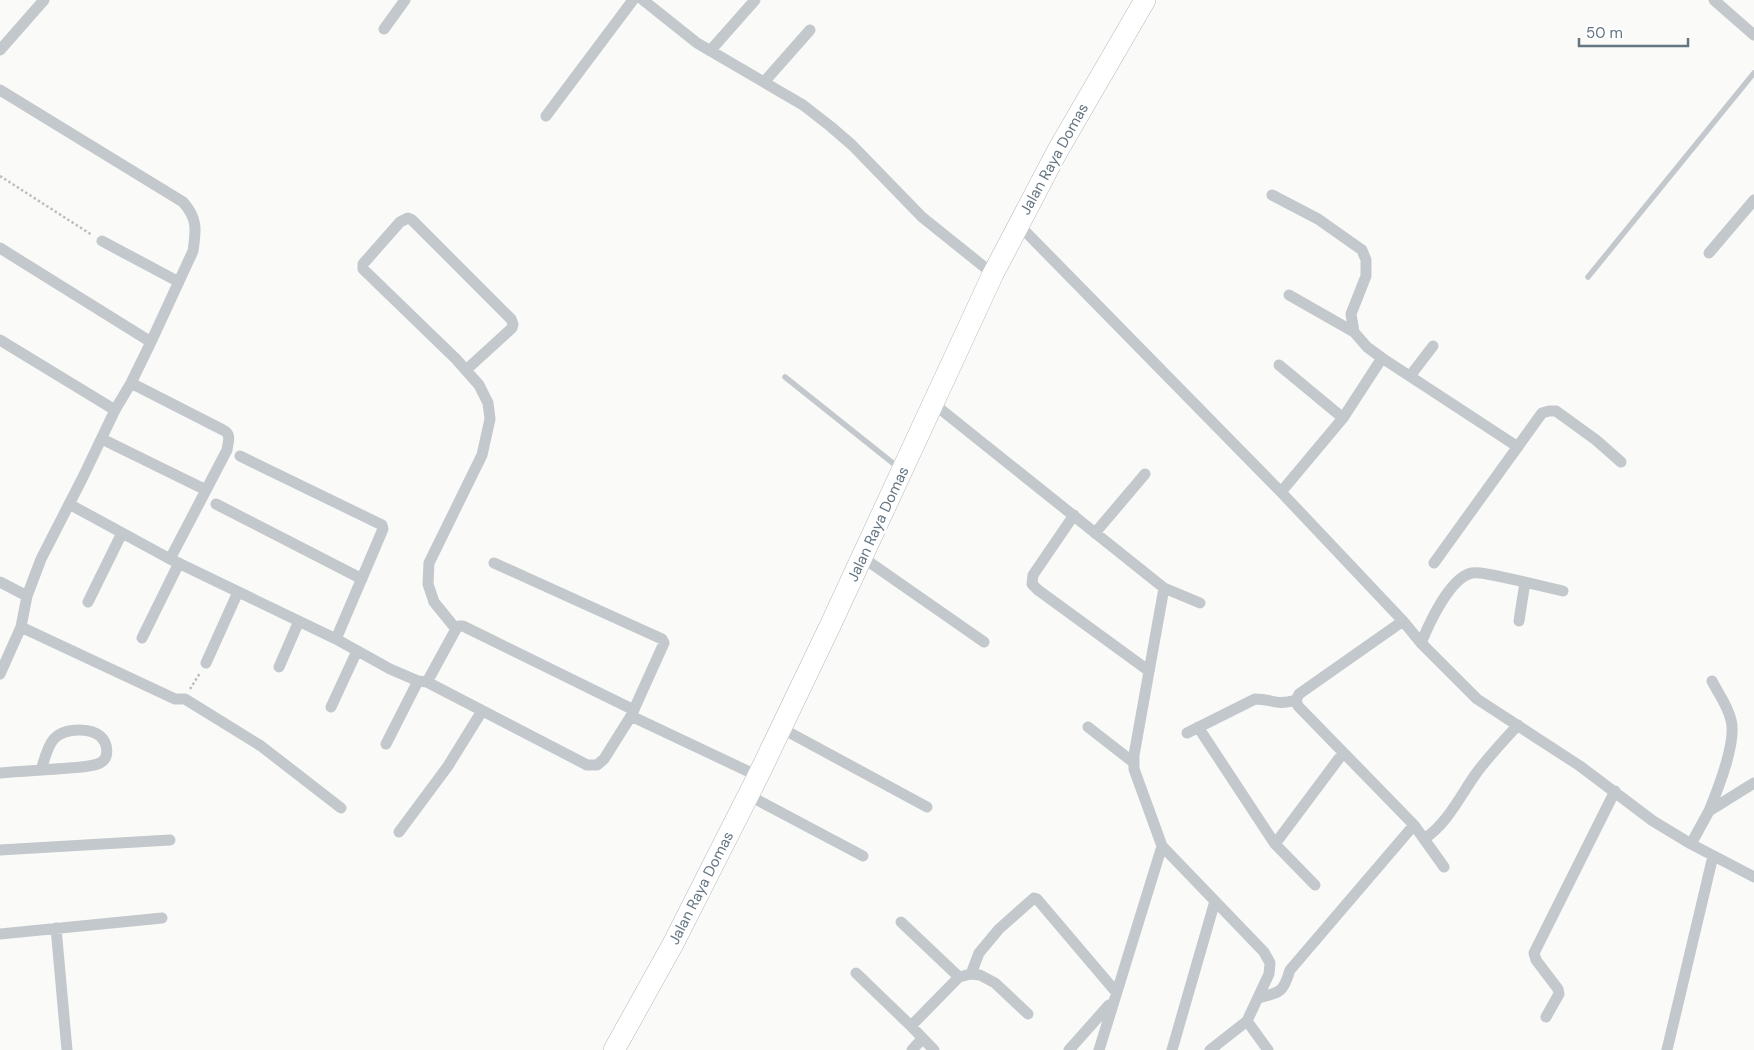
<svg xmlns="http://www.w3.org/2000/svg" width="1754" height="1050" font-family="'DM Sans',sans-serif">
	<style>
		.lines { fill: none; stroke-linecap: round; stroke-linejoin: round }
		.highway-casing { stroke: #b4b9bd; stroke-width: 22 }
		.path { stroke: #bbbfc2; stroke-width: 2.5; stroke-dasharray: 2.5 2.5; stroke-linecap: butt }
		.lane { stroke: #c3c8cc; stroke-width: 5.5 }
		.street { stroke: #c3c8cc; stroke-width: 11 }
		.highway { stroke: #fff; stroke-width: 21 }
		.labels { text-anchor: middle; stroke-width: 5; stroke-linejoin: round; paint-order: stroke }
		.street-label { font-size: 15px; fill: #657683; stroke: #fff }
	</style>
	<rect width="100%" height="100%" fill="#fafaf8"/>
	<g class="lines">
		<g class="highway-casing">
			<path id="highway" d="M 614,1050 L 673,944 L 758,776 L 830,626 L 993,274 L 1058,150 L 1145,0"/>
		</g>
		<path class="path" d="M 0,176 L 92,235
			M 190,689 L 200,673"/>
		<path class="lane" d="M 1588,277 L 1754,73
			M 785,377 L 899,468"/>
		<path class="street" d="M 643,0 L 697,43 L 803,105 L 830,126 L 852,145 L 922,217 L 993,274
			M 1714,0 L 1754,35
			M 384,29 L 405,0
			M 0,50 L 44,0
			M 710,51 L 755,0
			M 764,82 L 810,30
			M 0,90 L 183,202 C 198,219 196,230 193,251 L 151,342 L 131,383 L 115,410 L 83,477 L 41,559 L 27,596 L 21,627 L 0,674
			M 546,116 L 633,0
			M 1272,195 L 1318,219 L 1362,250 L 1366,260 L 1366,276 L 1351,314 L 1354,332
			M 1018,224 L 1281,492 L 1403,621 L 1421,643 L 1477,699 L 1580,766 L 1653,821 L 1691,844 L 1754,877
			M 102,241 L 179,282
			M 0,248 L 151,342
			M 1709,253 L 1754,200
			M 0,340 L 115,410
			M 1382,358 L 1518,447
			M 1279,365 L 1343,418
			M 1410,376 L 1433,346
			M 131,383 L 223,430 C 232,434 228,442 227,450 L 170,559
			M 934,404 L 1164,588 L 1134,755 L 1134,769 L 1162,846 L 1264,952 L 1270,963 L 1269,974 L 1247,1021 L 1210,1050
			M 102,439 L 206,490
			M 240,456 L 382,525 L 383,529 L 336,639
			M 1281,492 L 1343,418 L 1382,358 L 1367,347 L 1354,332 L 1289,295
			M 69,504 L 170,559 L 336,639 L 390,669 L 418,681 L 427,682 L 587,765 L 597,765 L 604,759 L 631,716 L 664,643 L 662,639 L 494,563
			M 216,504 L 362,579
			M 1074,515 L 1033,575 L 1032,584 L 1038,590 L 1149,671
			M 1095,533 L 1145,474
			M 862,557 L 984,642
			M 1434,563 L 1542,413 L 1549,411 L 1556,411 L 1596,440 L 1621,462
			M 0,582 L 27,596
			M 1525,582 L 1563,591
			M 1164,588 L 1200,603
			M 88,602 L 122,533
			M 1403,621 L 1299,694 L 1296,700 L 1298,706 L 1414,825 L 1444,867
			M 21,627 L 175,699 L 185,699 L 261,746 L 341,808
			M 456,629 L 434,602 L 428,584 L 429,563 L 482,455 L 490,419 L 488,403 L 479,385 L 456,359 L 363,269 L 363,264 L 400,222 L 408,218 L 412,220 L 511,319 L 513,324 L 512,328 L 466,370
			M 142,638 L 179,563
			M 1421,643 C 1429,624 1450,577 1472,573 C 1483,571 1512,580 1525,582 L 1519,621
			M 206,663 L 238,592
			M 279,667 L 299,621
			M 427,682 L 456,629 L 459,626 L 463,626 L 634,710
			M 331,707 L 357,651
			M 631,716 L 758,776
			M 1088,727 L 1133,762
			M 1198,727 L 1275,844 L 1315,885
			M 781,728 L 927,807
			M 1187,733 L 1255,699 C 1274,699 1274,706 1296,700
			M 386,744 L 418,681
			M 0,773 C 23,771 46,770 69,768 C 79,767 92,767 100,763 C 110,758 108,743 100,736 C 94,731 87,730 79,730 C 50,730 48,748 41,770
			M 748,795 L 863,856
			M 1709,811 C 1718,789 1737,742 1731,720 C 1728,706 1718,693 1712,681
			M 399,832 L 448,766 L 482,711
			M 1425,838 C 1446,825 1461,795 1475,775 C 1488,757 1503,741 1518,725
			M 1275,844 L 1343,753
			M 1691,844 L 1709,811 L 1754,783
			M 0,850 L 170,840
			M 901,922 L 959,977
			M 56,928 L 67,1050
			M 0,934 L 162,918
			M 856,973 L 911,1026 L 934,1050
			M 971,974 L 979,953 L 999,929 L 1034,898 L 1037,899 L 1116,992
			M 1258,998 C 1281,992 1283,993 1290,970 L 1414,825
			M 1546,1017 L 1559,994 L 1558,989 L 1536,960 L 1534,953 L 1615,791
			M 1247,1021 L 1268,1050
			M 911,1026 L 959,977 L 971,974 L 980,975 L 995,983 L 1028,1014
			M 912,1050 L 922,1039
			M 1069,1050 L 1109,1005
			M 1099,1050 L 1162,846
			M 1172,1050 L 1215,901
			M 1667,1050 L 1713,856"/>
		<use href="#highway" class="highway"/>
	</g>
	<g class="labels">
		<g class="street-label">
			<text transform="translate(1054 159) rotate(-61)" y="5">Jalan Raya Domas</text>
			<text transform="translate(878 524) rotate(-65)" y="5">Jalan Raya Domas</text>
			<text transform="translate(701 888) rotate(-63)" y="5">Jalan Raya Domas</text>
		</g>
	</g>
	<path d="M1579 38v8h109v-8" fill="none" stroke="#657683" stroke-width="2.5"/>
	<text x="1586" y="38" font-size="15" fill="#657683" stroke="#ffffff" stroke-width="4" paint-order="stroke">50 m</text>
</svg>
